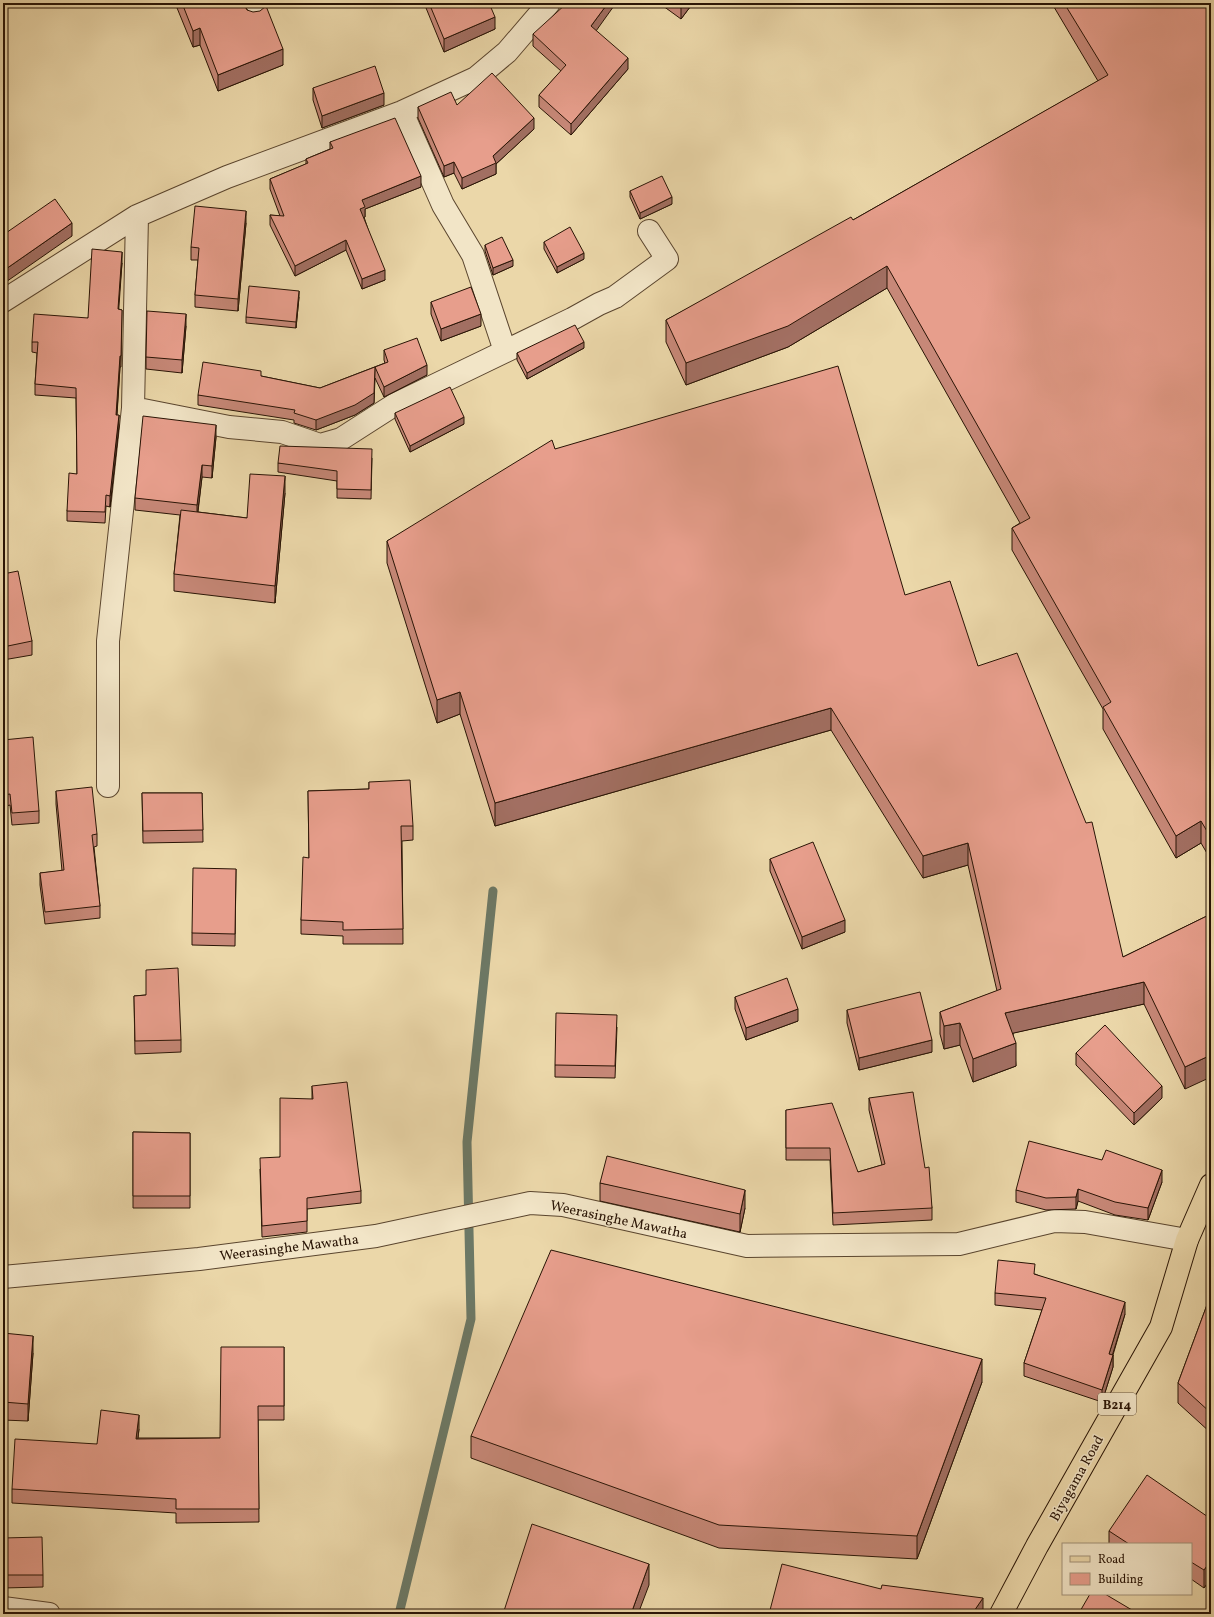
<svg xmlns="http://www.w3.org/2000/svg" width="1214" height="1617" font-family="Vollkorn,serif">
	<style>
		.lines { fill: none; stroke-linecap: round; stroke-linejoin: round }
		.stream { stroke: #6c7865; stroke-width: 9 }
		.minor-casing { stroke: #5a452e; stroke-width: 24 }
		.major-casing { stroke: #291405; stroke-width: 24 }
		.minor { stroke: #f2e5c7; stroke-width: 22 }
		.major { stroke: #ebd7a9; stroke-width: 22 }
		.wall { fill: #c78878; stroke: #291405 }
		.shaded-wall { fill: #a26f62; stroke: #291405 }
		.building { fill: #e79e8c; stroke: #291405 }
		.labels { text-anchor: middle; stroke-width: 3; stroke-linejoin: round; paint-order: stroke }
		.shield { fill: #f2e5c7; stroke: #65533f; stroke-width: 1 }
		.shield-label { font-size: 13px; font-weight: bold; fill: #291405 }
		.street-label { font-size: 14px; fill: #291405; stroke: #f2e5c7 }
	</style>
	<rect width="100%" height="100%" fill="#ebd7a9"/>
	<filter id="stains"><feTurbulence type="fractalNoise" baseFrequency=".005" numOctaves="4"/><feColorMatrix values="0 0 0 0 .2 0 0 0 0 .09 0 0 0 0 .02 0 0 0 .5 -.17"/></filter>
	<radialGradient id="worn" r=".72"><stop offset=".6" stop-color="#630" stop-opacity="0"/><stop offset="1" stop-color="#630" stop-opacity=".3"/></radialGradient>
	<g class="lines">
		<path class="stream" d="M 399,1614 L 471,1319 L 467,1142 L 493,891"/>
		<g class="minor-casing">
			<path id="minor" d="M 250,3 L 255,16
				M 402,112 L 443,205 L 473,255 L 505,351
				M 3,301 L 137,216 L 227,177 L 402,112 L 476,78 L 507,52 L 549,3
				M 133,408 L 229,427 L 282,432 L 320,445 L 341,439 L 394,405 L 572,319 L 599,304 L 615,297 L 667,259 L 649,231
				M 108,786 L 108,641 L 133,408 L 137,216
				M 3,1277 L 199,1259 L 376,1236 L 530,1203 L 563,1205 L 747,1246 L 959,1244 L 1054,1221 L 1085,1222 L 1187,1240
				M 3,1608 L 49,1614"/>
		</g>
		<g class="major-casing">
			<path id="major" d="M 1001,1614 L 1037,1546 L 1161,1327 L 1187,1240 L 1211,1185"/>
		</g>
		<use href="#minor" class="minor"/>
		<use href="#major" class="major"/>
	</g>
	<path class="wall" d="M 175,3 L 243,3 L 283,65 L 218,91 L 200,45 L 193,47 Z
		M 424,3 L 489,3 L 495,29 L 444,52 Z
		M 659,3 L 693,3 L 681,19 Z
		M 1054,3 L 1211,3 L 1211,860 L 1201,843 L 1176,858 L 1103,729 L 1103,709 L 1012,550 L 1012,528 L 1020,523 L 887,288 L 788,347 L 686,385 L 666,342 L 666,320 L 853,220 L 1098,81 L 1054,7 Z
		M 596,31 L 628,69 L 571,135 L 539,107 L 539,95 L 561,71 L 533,46 L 533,34 Z
		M 313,88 L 384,105 L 322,128 L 313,100 Z
		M 457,105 L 534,129 L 496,164 L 496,174 L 462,189 L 454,173 L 444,177 L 418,118 L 418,107 Z
		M 330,142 L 421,187 L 365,209 L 365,217 L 364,217 L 385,280 L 362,289 L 346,250 L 295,276 L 270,225 L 270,215 L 280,216 L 270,189 L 270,179 L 306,164 L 306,159 L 330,149 Z
		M 630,191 L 672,204 L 640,219 L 630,197 Z
		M 246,223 L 238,311 L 195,307 L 195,295 L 198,260 L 191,260 L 191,247 Z
		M 544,242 L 584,259 L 557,273 L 544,249 Z
		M 485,245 L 513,266 L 493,275 L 485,251 Z
		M 122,263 L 118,309 L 122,310 L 121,367 L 120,367 L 117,415 L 119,426 L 110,507 L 106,506 L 105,523 L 67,521 L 67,511 L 77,474 L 76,398 L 35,395 L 35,384 L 37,353 L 32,352 L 32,342 L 88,318 Z
		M 299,297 L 296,328 L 246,323 L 246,317 Z
		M 431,302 L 481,326 L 441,341 L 431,314 Z
		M 186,326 L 182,373 L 146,369 L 146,357 Z
		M 584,348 L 527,379 L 517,360 L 517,353 Z
		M 384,350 L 427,375 L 384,397 L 375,378 L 374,403 L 355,415 L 316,430 L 294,423 L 294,420 L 198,405 L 198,395 L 261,376 L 320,388 L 385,363 L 384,360 Z
		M 395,413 L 464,424 L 410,452 L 395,419 Z
		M 216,437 L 212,478 L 202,477 L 198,512 L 247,518 L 285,493 L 275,603 L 174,591 L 174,574 L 180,515 L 135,510 L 135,498 Z
		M 555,449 L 905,595 L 978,666 L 1123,957 L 1211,914 L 1185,1089 L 1144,1004 L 1013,1033 L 1016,1066 L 973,1082 L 960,1045 L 944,1049 L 940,1034 L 940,1012 L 997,991 L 968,865 L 923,878 L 831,730 L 495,826 L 460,714 L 437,723 L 387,563 L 387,541 Z
		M 372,458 L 371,499 L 337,498 L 337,481 L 278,472 L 278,463 Z
		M 3,574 L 32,641 L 32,655 L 3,660 Z
		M 3,739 L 39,811 L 39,823 L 12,825 L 10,805 L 3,807 Z
		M 369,782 L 413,826 L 413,840 L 402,841 L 403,944 L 343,944 L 343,936 L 301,934 L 301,920 L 309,858 L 308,791 L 369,789 Z
		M 56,791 L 97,834 L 97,846 L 94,847 L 100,906 L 100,918 L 45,924 L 40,885 L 40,873 L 62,871 L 56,804 Z
		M 142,793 L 202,793 L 203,842 L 143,843 Z
		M 770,859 L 845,932 L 802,949 L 770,871 Z
		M 236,869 L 235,946 L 192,945 L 192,933 Z
		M 146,995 L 181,1040 L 181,1052 L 135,1054 L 134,996 Z
		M 735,997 L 798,1021 L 746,1040 L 735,1009 Z
		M 847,1010 L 932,1052 L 859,1070 L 847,1023 Z
		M 617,1027 L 615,1078 L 555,1077 L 555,1065 Z
		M 1076,1053 L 1162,1098 L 1134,1125 L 1076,1065 Z
		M 312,1086 L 361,1191 L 361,1203 L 307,1209 L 307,1232 L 262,1237 L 260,1169 L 280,1157 L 312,1099 Z
		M 869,1098 L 925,1168 L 932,1208 L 932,1220 L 833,1225 L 830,1160 L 786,1160 L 786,1110 L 858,1172 L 882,1165 L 869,1110 Z
		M 133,1132 L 190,1133 L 190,1208 L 133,1208 Z
		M 1162,1182 L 1148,1220 L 1115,1215 L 1078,1201 L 1076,1209 L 1046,1210 L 1016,1202 L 1016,1190 Z
		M 600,1183 L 745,1208 L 740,1232 L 600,1201 Z
		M 1035,1274 L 1125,1314 L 1113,1355 L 1113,1367 L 1102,1402 L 1024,1376 L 1024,1363 L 1042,1310 L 995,1305 L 995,1293 Z
		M 1211,1294 L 1211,1433 L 1178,1403 L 1178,1383 Z
		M 3,1333 L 33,1353 L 28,1421 L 3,1420 Z
		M 284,1347 L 284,1420 L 258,1420 L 259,1522 L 176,1523 L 176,1513 L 12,1503 L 12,1489 L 97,1444 L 139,1429 L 138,1438 L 220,1438 Z
		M 982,1382 L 917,1559 L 719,1548 L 471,1458 L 471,1436 Z
		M 1211,1519 L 1211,1578 L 1204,1588 L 1191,1579 L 1191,1544 L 1109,1544 L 1109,1531 Z
		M 3,1538 L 43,1575 L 43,1587 L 3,1588 Z"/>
	<path class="shaded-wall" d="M 608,3 L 616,3 L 591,38 L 591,26 Z
		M 685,3 L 693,3 L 681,19 L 681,8 Z
		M 495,17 L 495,29 L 444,52 L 444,39 Z
		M 200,28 L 200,45 L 193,47 L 193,31 Z
		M 283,49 L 283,65 L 218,91 L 218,75 Z
		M 628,58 L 628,69 L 571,135 L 571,124 Z
		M 384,93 L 384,105 L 322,128 L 322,116 Z
		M 534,118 L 534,129 L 496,164 L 496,174 L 462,189 L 462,178 L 493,156 Z
		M 454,162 L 454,173 L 444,177 L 444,166 Z
		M 421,176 L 421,187 L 365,209 L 365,217 L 360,219 L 360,209 L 362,200 Z
		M 672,197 L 672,204 L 640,219 L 640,213 Z
		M 246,211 L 246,223 L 238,311 L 238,299 Z
		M 72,223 L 72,236 L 3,284 L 3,271 Z
		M 346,240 L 346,250 L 295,276 L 295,266 Z
		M 122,252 L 122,263 L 118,320 L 118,309 Z
		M 584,253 L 584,259 L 557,273 L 557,267 Z
		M 513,260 L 513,266 L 493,275 L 493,268 Z
		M 887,266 L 887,288 L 788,347 L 686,385 L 686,363 Z
		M 385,270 L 385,280 L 362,289 L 362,279 Z
		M 299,291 L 299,297 L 296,328 L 296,322 Z
		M 186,314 L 186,326 L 182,373 L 182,360 Z
		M 481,314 L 481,326 L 441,341 L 441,329 Z
		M 584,342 L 584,348 L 527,379 L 527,373 Z
		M 120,356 L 120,367 L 116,426 L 116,415 Z
		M 427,365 L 427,375 L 384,397 L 384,387 Z
		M 375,367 L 374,403 L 355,415 L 316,430 L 316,420 Z
		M 119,415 L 119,426 L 110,507 L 110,496 Z
		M 464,417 L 464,424 L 410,452 L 410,446 Z
		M 216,425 L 216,437 L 212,478 L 212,466 Z
		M 202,465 L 202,477 L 197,517 L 197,505 Z
		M 285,476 L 285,493 L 275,603 L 275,586 Z
		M 460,692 L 460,714 L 437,723 L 437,700 Z
		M 831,708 L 831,730 L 495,826 L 495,803 Z
		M 1201,821 L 1201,843 L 1176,858 L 1176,836 Z
		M 968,843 L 968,865 L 923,878 L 923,856 Z
		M 845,920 L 845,932 L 802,949 L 802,937 Z
		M 1144,982 L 1144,1004 L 1005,1035 L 1005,1013 Z
		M 798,1009 L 798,1021 L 746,1040 L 746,1028 Z
		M 960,1023 L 960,1045 L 944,1049 L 944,1026 Z
		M 932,1040 L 932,1052 L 859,1070 L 859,1058 Z
		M 1016,1043 L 1016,1066 L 973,1082 L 973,1059 Z
		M 1211,1055 L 1211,1077 L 1185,1089 L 1185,1067 Z
		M 1162,1086 L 1162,1098 L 1134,1125 L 1134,1113 Z
		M 1162,1170 L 1162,1182 L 1148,1220 L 1148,1208 Z
		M 1078,1189 L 1078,1201 L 1076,1209 L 1076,1197 Z
		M 745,1190 L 745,1208 L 740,1232 L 740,1214 Z
		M 1125,1302 L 1125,1314 L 1109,1366 L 1109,1354 Z
		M 33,1336 L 33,1353 L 28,1421 L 28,1404 Z
		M 1113,1355 L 1113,1367 L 1102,1402 L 1102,1390 Z
		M 982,1359 L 982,1382 L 917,1559 L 917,1536 Z
		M 139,1415 L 139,1429 L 136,1452 L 136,1439 Z
		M 1211,1560 L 1211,1578 L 1204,1588 L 1204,1570 Z
		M 649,1564 L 649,1585 L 638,1614 L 631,1614 Z
		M 983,1598 L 983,1614 L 972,1614 Z"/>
	<path class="building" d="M 182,3 L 243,3 L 247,10 L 253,12 L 260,11 L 266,6 L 283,49 L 218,75 L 200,28 L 193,31 Z
		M 429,3 L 489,3 L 495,17 L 444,39 Z
		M 567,3 L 608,3 L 591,26 L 628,58 L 571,124 L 539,95 L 566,65 L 533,34 Z
		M 674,3 L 685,3 L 681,8 Z
		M 1064,3 L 1211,3 L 1211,838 L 1201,821 L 1176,836 L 1103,707 L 1111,702 L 1012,528 L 1030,518 L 887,266 L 788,326 L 686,363 L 666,320 L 851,217 L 853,220 L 1108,75 Z
		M 375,66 L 384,93 L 322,116 L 313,88 Z
		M 492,73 L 534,118 L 493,156 L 496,163 L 462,178 L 454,162 L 444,166 L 418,107 L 451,92 L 457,105 Z
		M 395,118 L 421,176 L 362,200 L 365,207 L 360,209 L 385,270 L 362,279 L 346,240 L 295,266 L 270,215 L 284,216 L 270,179 L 308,163 L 306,159 L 333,148 L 330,142 Z
		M 662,176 L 672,197 L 640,213 L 630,191 Z
		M 55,199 L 72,223 L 3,271 L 3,235 Z
		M 195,206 L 246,211 L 238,299 L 195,295 L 199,248 L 191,247 Z
		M 570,227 L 584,253 L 557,267 L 544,242 Z
		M 502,237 L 513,260 L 493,268 L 485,245 Z
		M 92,249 L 122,252 L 118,309 L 122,310 L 121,356 L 120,356 L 116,415 L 119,415 L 110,496 L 106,495 L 105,512 L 67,511 L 69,473 L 77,474 L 76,388 L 35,384 L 38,342 L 32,342 L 34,314 L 88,318 Z
		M 249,286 L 299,291 L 296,322 L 246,317 Z
		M 471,287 L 481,314 L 441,329 L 431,302 Z
		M 147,311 L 186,314 L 182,360 L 146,357 Z
		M 575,325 L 584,342 L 527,373 L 517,353 Z
		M 417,338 L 427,365 L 384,387 L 375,367 L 374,393 L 355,405 L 316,420 L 294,413 L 295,410 L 198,395 L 203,362 L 261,371 L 261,376 L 320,388 L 388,362 L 384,350 Z
		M 838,366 L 905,595 L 950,581 L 978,666 L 1017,653 L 1086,823 L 1092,822 L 1123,957 L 1211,914 L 1211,1055 L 1185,1067 L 1144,982 L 1005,1013 L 1016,1043 L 973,1059 L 960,1023 L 944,1026 L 940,1012 L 1001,989 L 968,843 L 923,856 L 831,708 L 495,803 L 460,692 L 437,700 L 387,541 L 552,440 L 555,449 Z
		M 450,387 L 464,417 L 410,446 L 395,413 Z
		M 143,416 L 216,425 L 212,466 L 202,465 L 197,505 L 135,498 Z
		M 280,446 L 372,449 L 371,490 L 337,489 L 337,471 L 278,463 Z
		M 250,474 L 285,476 L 275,586 L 174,574 L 181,510 L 247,518 Z
		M 18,571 L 32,641 L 3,647 L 3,574 Z
		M 33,737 L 39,811 L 12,813 L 10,794 L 3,795 L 3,739 L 3,740 Z
		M 410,780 L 413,826 L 401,826 L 403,929 L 343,930 L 343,922 L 301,920 L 303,857 L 309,858 L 308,791 L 369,789 L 369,782 Z
		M 92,787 L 97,834 L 92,835 L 100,906 L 45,912 L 40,873 L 64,870 L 56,791 Z
		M 142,793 L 202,793 L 203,830 L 143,831 Z
		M 813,842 L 845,920 L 802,937 L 770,859 Z
		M 193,868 L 236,869 L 235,934 L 192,933 Z
		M 178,968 L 181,1040 L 135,1041 L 134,996 L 146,995 L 146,970 Z
		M 787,978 L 798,1009 L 746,1028 L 735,997 Z
		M 920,992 L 932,1040 L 859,1058 L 847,1010 Z
		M 556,1013 L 617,1015 L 615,1066 L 555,1065 Z
		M 1105,1025 L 1162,1086 L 1134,1113 L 1076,1053 Z
		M 347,1082 L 361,1191 L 307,1198 L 307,1221 L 262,1226 L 260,1158 L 280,1157 L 280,1098 L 313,1099 L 312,1086 Z
		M 913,1092 L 925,1168 L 929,1167 L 932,1208 L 833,1213 L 830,1148 L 786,1148 L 786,1110 L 832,1103 L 858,1172 L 885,1164 L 869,1098 Z
		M 133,1132 L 190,1133 L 190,1196 L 133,1196 Z
		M 1029,1141 L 1102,1160 L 1106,1150 L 1162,1170 L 1148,1208 L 1115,1202 L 1078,1189 L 1076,1197 L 1046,1198 L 1016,1190 Z
		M 607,1156 L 745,1190 L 740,1214 L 600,1183 Z
		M 551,1250 L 982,1359 L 917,1536 L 719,1525 L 471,1436 Z
		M 998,1260 L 1035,1264 L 1034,1274 L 1125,1302 L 1109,1354 L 1113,1355 L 1102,1390 L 1024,1363 L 1046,1298 L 995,1293 Z
		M 1211,1294 L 1211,1413 L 1178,1383 Z
		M 3,1333 L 33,1336 L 28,1404 L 3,1402 Z
		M 221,1347 L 284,1347 L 284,1406 L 258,1406 L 259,1509 L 176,1509 L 176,1499 L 12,1489 L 15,1439 L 97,1444 L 101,1410 L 139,1415 L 136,1439 L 220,1438 Z
		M 1147,1475 L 1211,1519 L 1211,1560 L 1204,1570 L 1191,1562 L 1191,1544 L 1129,1544 L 1109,1531 Z
		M 532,1524 L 649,1564 L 631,1614 L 503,1614 Z
		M 42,1537 L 43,1575 L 3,1575 L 3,1538 Z
		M 782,1564 L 881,1589 L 882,1585 L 983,1598 L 972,1614 L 769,1614 Z
		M 1090,1594 L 1105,1594 L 1137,1613 L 1137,1614 L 1081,1614 L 1079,1613 Z"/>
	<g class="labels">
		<rect class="shield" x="1098" y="1393" width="38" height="22" rx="3"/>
		<g class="shield-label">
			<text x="1117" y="1409">B214</text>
		</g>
		<g class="street-label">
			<text transform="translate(619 1219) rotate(12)" y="5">Weerasinghe Mawatha</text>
			<text transform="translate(289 1247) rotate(-7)" y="5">Weerasinghe Mawatha</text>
			<text transform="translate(1076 1478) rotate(-61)" y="5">Biyagama Road</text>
		</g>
	</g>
	<rect width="1214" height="1617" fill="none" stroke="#ebd7a9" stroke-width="16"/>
	<rect x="4" y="4" width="1206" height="1609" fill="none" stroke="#291405" stroke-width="2"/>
	<rect x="8" y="8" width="1198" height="1601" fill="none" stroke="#291405"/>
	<rect x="1062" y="1543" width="130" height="52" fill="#f2e5c7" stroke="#a29179"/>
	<rect x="1070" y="1556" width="20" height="6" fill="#ebd7a9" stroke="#a29179"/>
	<text x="1098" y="1563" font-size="12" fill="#291405">Road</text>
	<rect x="1070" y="1573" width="20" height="12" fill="#e79e8c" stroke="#a29179"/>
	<text x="1098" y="1583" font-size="12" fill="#291405">Building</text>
	<rect width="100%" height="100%" filter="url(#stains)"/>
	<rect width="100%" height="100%" fill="url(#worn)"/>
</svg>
